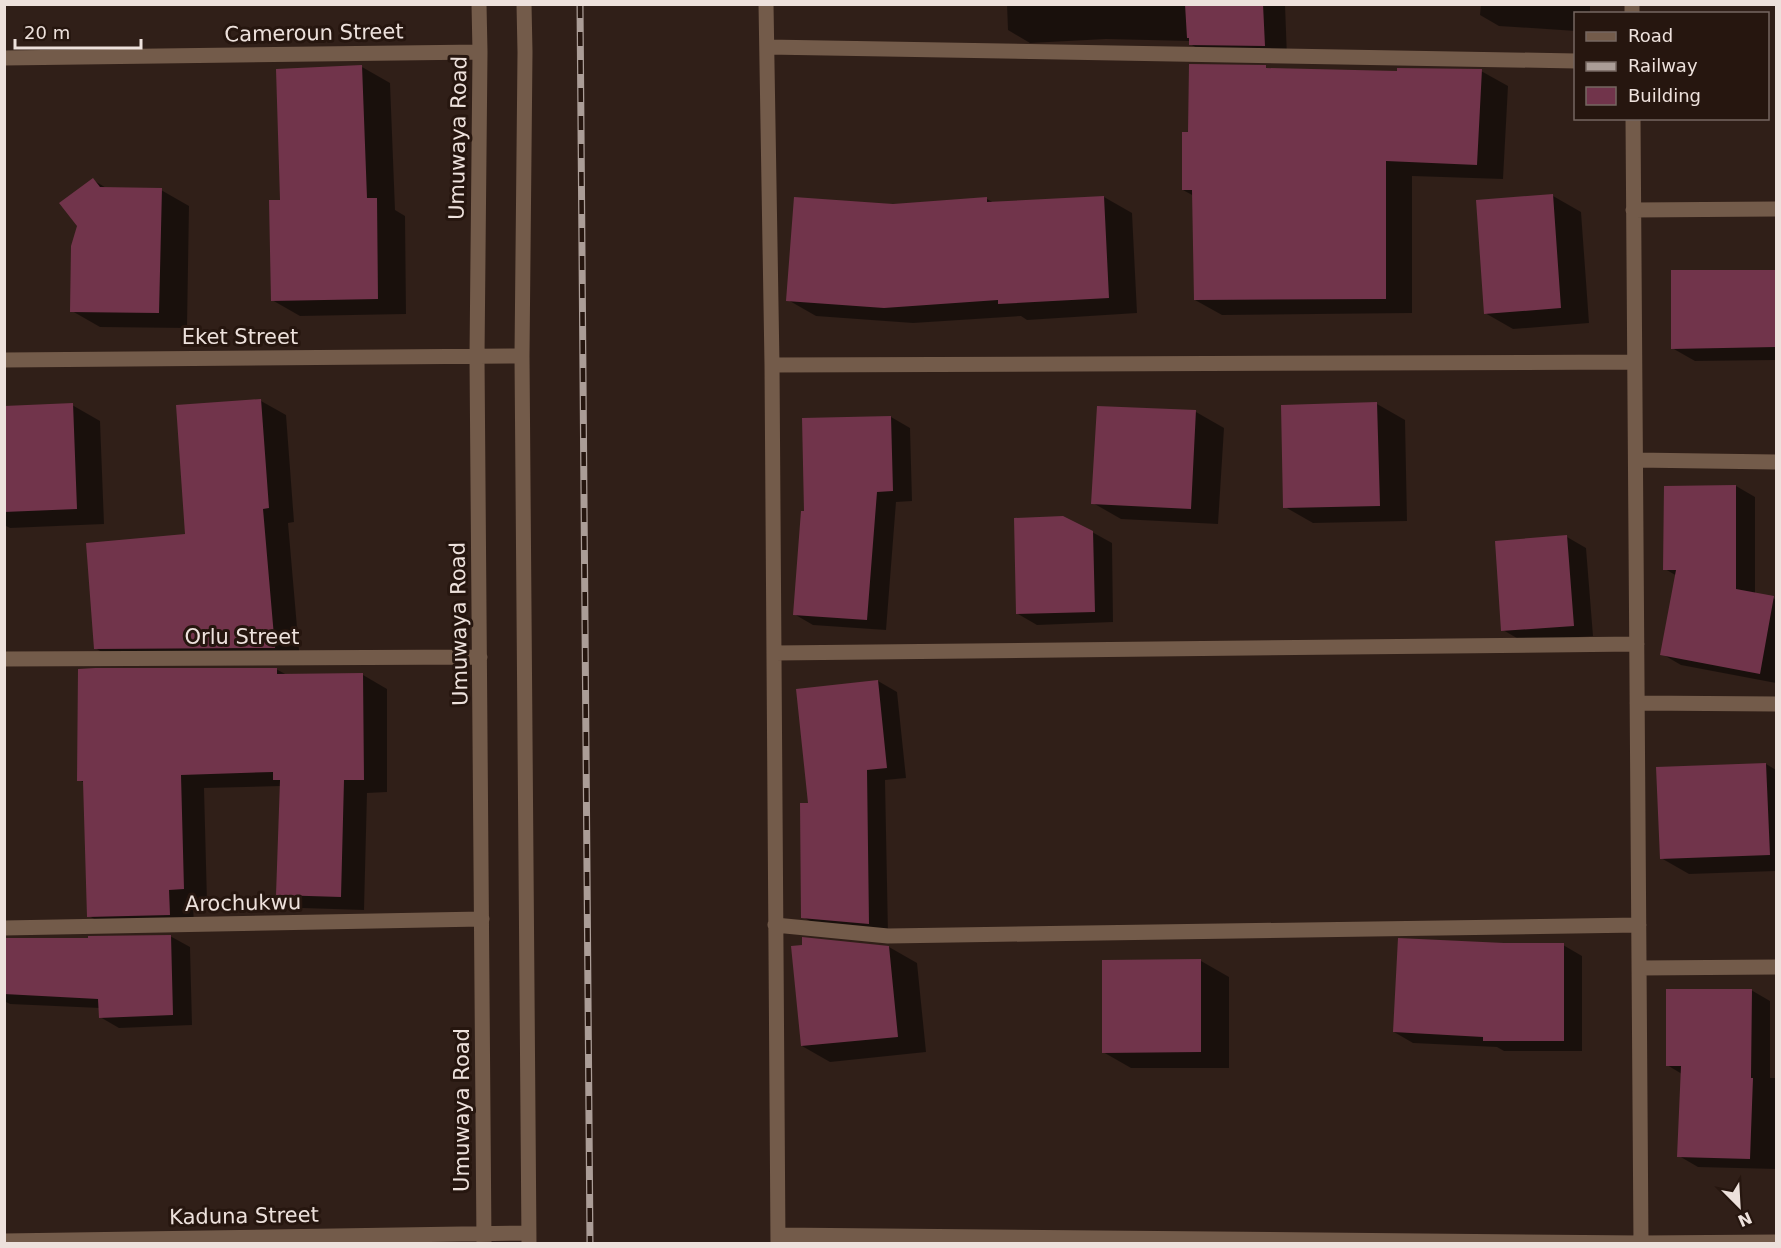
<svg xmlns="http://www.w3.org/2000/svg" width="1781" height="1248" font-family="'DejaVu Sans',sans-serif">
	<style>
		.shadow { fill: #0007 }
		.building { fill: #71344b }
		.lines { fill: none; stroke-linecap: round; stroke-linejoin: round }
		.minor { stroke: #735b4a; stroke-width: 15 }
		.rail-casing { stroke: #ab9d97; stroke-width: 7 }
		.rail { stroke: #26160f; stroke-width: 4.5; stroke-dasharray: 14; stroke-linecap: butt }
		.labels { text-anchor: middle; stroke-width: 6; stroke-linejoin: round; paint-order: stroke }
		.street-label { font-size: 21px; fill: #ede1dc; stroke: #26160f }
	</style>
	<rect width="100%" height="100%" fill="#301f18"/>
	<path class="shadow" d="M 1007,4 L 1285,4 L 1287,58 L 1213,57 L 1190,44 L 1190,41 L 1106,39 L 1030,43 L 1008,30 Z
		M 1481,4 L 1590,4 L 1590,14 L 1576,14 L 1576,31 L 1499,26 L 1480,15 Z
		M 362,67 L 390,83 L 395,210 L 405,216 L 406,314 L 300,316 L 272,300 L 281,202 Z
		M 1265,67 L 1270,70 L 1399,73 L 1481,71 L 1508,86 L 1503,179 L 1412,176 L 1412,313 L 1222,315 L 1195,300 L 1194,196 L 1183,190 L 1190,134 Z
		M 93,180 L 108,189 L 161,190 L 189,206 L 187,328 L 100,327 L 72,311 Z
		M 1553,196 L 1581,212 L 1589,323 L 1513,329 L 1485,313 Z
		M 1104,197 L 1132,213 L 1137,313 L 1027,320 L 1021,316 L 913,323 L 816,316 L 788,300 L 893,206 L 987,199 L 994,203 Z
		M 1672,272 L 1776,272 L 1776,360 L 1695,361 L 1672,348 Z
		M 261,401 L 286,415 L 294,522 L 288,523 L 300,662 L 121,663 L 95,648 L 187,536 Z
		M 1377,404 L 1405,420 L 1407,521 L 1313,523 L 1285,507 Z
		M 72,405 L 100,421 L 104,524 L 10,528 L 4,525 L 4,408 Z
		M 1196,412 L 1224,428 L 1218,524 L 1121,519 L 1093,503 Z
		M 891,417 L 910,428 L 912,501 L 896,502 L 886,630 L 813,625 L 794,614 L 806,513 Z
		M 1736,486 L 1755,497 L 1755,594 L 1776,599 L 1776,683 L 1681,665 L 1662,654 L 1677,576 L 1665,569 Z
		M 1092,532 L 1112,543 L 1113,622 L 1037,625 L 1018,614 Z
		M 1567,537 L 1586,548 L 1593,636 L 1522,641 L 1503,630 Z
		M 276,669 L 287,675 L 363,675 L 387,689 L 387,792 L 367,793 L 364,910 L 302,908 L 278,894 L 281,786 L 204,788 L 207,902 L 193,903 L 194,928 L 112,929 L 89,916 L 85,783 L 79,780 Z
		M 878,681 L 897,692 L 906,778 L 885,780 L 888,934 L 822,928 L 803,917 L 809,804 Z
		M 1766,764 L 1776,770 L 1776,871 L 1689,874 L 1661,858 Z
		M 170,936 L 190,947 L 192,1025 L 119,1028 L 100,1017 L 100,1008 L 10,1004 L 4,1001 L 4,939 L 89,939 Z
		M 1504,945 L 1563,945 L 1582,956 L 1582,1051 L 1504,1051 L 1497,1047 L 1413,1043 L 1394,1032 Z
		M 803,946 L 889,947 L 917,963 L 926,1052 L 830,1062 L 802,1046 Z
		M 1201,961 L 1229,977 L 1229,1068 L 1131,1068 L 1103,1052 Z
		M 1751,990 L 1770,1001 L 1770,1078 L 1776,1078 L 1776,1169 L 1698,1167 L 1679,1156 L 1682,1074 L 1667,1065 Z"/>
	<path class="building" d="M 1185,4 L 1263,4 L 1265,46 L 1189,45 L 1189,38 L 1187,38 Z
		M 1189,64 L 1266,65 L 1266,68 L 1397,71 L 1397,68 L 1482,69 L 1477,165 L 1386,161 L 1386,299 L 1194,300 L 1192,190 L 1182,190 L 1182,132 L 1188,132 Z
		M 362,65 L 367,198 L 377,198 L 378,299 L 271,301 L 269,200 L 280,200 L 276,69 Z
		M 93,178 L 100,187 L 162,188 L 159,313 L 70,312 L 71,246 L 77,226 L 59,203 Z
		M 1553,194 L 1561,308 L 1484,314 L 1476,200 Z
		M 1104,196 L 1109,298 L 998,304 L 998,300 L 884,308 L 786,301 L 794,197 L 893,204 L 987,197 L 987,202 Z
		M 1671,270 L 1776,270 L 1776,347 L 1671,349 Z
		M 261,399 L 269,508 L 263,509 L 275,648 L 94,649 L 86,543 L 185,534 L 176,405 Z
		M 1377,402 L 1380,506 L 1283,508 L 1281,405 Z
		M 73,403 L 77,509 L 4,512 L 4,406 Z
		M 1097,406 L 1196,410 L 1191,509 L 1091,504 Z
		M 891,416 L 893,491 L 877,492 L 867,620 L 793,615 L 801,511 L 804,511 L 802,418 Z
		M 1736,485 L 1736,589 L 1774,596 L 1760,674 L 1660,655 L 1676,570 L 1663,570 L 1664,486 Z
		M 1063,516 L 1093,531 L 1095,612 L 1016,614 L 1014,518 Z
		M 1567,535 L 1574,626 L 1501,631 L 1495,541 Z
		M 95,668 L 277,668 L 277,674 L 363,673 L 364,780 L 344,780 L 341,897 L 276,895 L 280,780 L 273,780 L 273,772 L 181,775 L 184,889 L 169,890 L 170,915 L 87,917 L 83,781 L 77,781 L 78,669 Z
		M 878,680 L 887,768 L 867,770 L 869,924 L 801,918 L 800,803 L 808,803 L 796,689 Z
		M 1766,763 L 1770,855 L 1660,859 L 1656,767 Z
		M 171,935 L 173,1015 L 99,1018 L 98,999 L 4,994 L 4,938 L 88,938 L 88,936 Z
		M 802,937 L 889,946 L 898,1037 L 801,1046 L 791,946 L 802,945 Z
		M 1398,938 L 1504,943 L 1564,943 L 1564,1041 L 1483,1041 L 1483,1037 L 1393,1032 Z
		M 1201,959 L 1201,1052 L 1102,1053 L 1102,960 Z
		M 1666,989 L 1752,989 L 1751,1078 L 1753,1078 L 1750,1159 L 1677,1157 L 1681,1066 L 1666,1066 Z"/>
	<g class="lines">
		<path class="minor" d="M 479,4 L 480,52 L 477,357 L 484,1244
			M 524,4 L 525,52 L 522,356 L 529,1244
			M 766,4 L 772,365 L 778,1244
			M 1632,4 L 1632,14
			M 767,47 L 1576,61
			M 4,58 L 480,52
			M 1633,118 L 1641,1244
			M 1633,210 L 1776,209
			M 4,360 L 522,356
			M 772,365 L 1634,362
			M 1636,460 L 1776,462
			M 774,653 L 1637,644
			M 4,659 L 480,657
			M 1637,703 L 1776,704
			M 775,925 L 888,936 L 1639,925
			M 4,928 L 482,919
			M 1640,968 L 1776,967
			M 778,1235 L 1641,1243 L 1776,1242
			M 4,1241 L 529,1233"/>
		<g class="rail-casing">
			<path id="rail" d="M 580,4 L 590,1244"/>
		</g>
		<use href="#rail" class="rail"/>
	</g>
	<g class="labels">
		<g class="street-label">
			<text transform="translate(314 33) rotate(-1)" y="7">Cameroun Street</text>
			<text transform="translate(458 138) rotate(-89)" y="7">Umuwaya Road</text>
			<text x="240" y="344">Eket Street</text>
			<text transform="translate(459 624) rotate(-91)" y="7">Umuwaya Road</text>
			<text x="242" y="644">Orlu Street</text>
			<text transform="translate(243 903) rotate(-1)" y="7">Arochukwu</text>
			<text transform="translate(462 1110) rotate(-90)" y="7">Umuwaya Road</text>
			<text transform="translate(244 1216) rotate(-1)" y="7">Kaduna Street</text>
		</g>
	</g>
	<rect width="1781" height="1248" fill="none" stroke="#ede1dc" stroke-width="12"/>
	<rect x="1574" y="12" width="195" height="108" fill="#26160f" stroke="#766761" stroke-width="1.5"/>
	<rect x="1586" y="32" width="30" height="9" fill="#735b4a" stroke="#766761" stroke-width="1.5"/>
	<text x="1628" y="42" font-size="18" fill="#ede1dc">Road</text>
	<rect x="1586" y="62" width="30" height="9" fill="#ab9d97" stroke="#766761" stroke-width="1.5"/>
	<text x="1628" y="72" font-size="18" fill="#ede1dc">Railway</text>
	<rect x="1586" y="87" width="30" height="18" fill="#71344b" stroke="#766761" stroke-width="1.5"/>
	<text x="1628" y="102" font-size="18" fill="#ede1dc">Building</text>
	<g transform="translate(1739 1206) rotate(156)" stroke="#26160f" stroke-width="4.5" paint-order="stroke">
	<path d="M0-4.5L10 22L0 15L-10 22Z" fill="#ede1dc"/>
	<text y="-9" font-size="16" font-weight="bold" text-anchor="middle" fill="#ede1dc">N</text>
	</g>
	<path d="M15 39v9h126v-9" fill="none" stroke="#ede1dc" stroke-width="3"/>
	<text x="24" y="39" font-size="18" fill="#ede1dc" stroke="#26160f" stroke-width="4.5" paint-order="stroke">20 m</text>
</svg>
